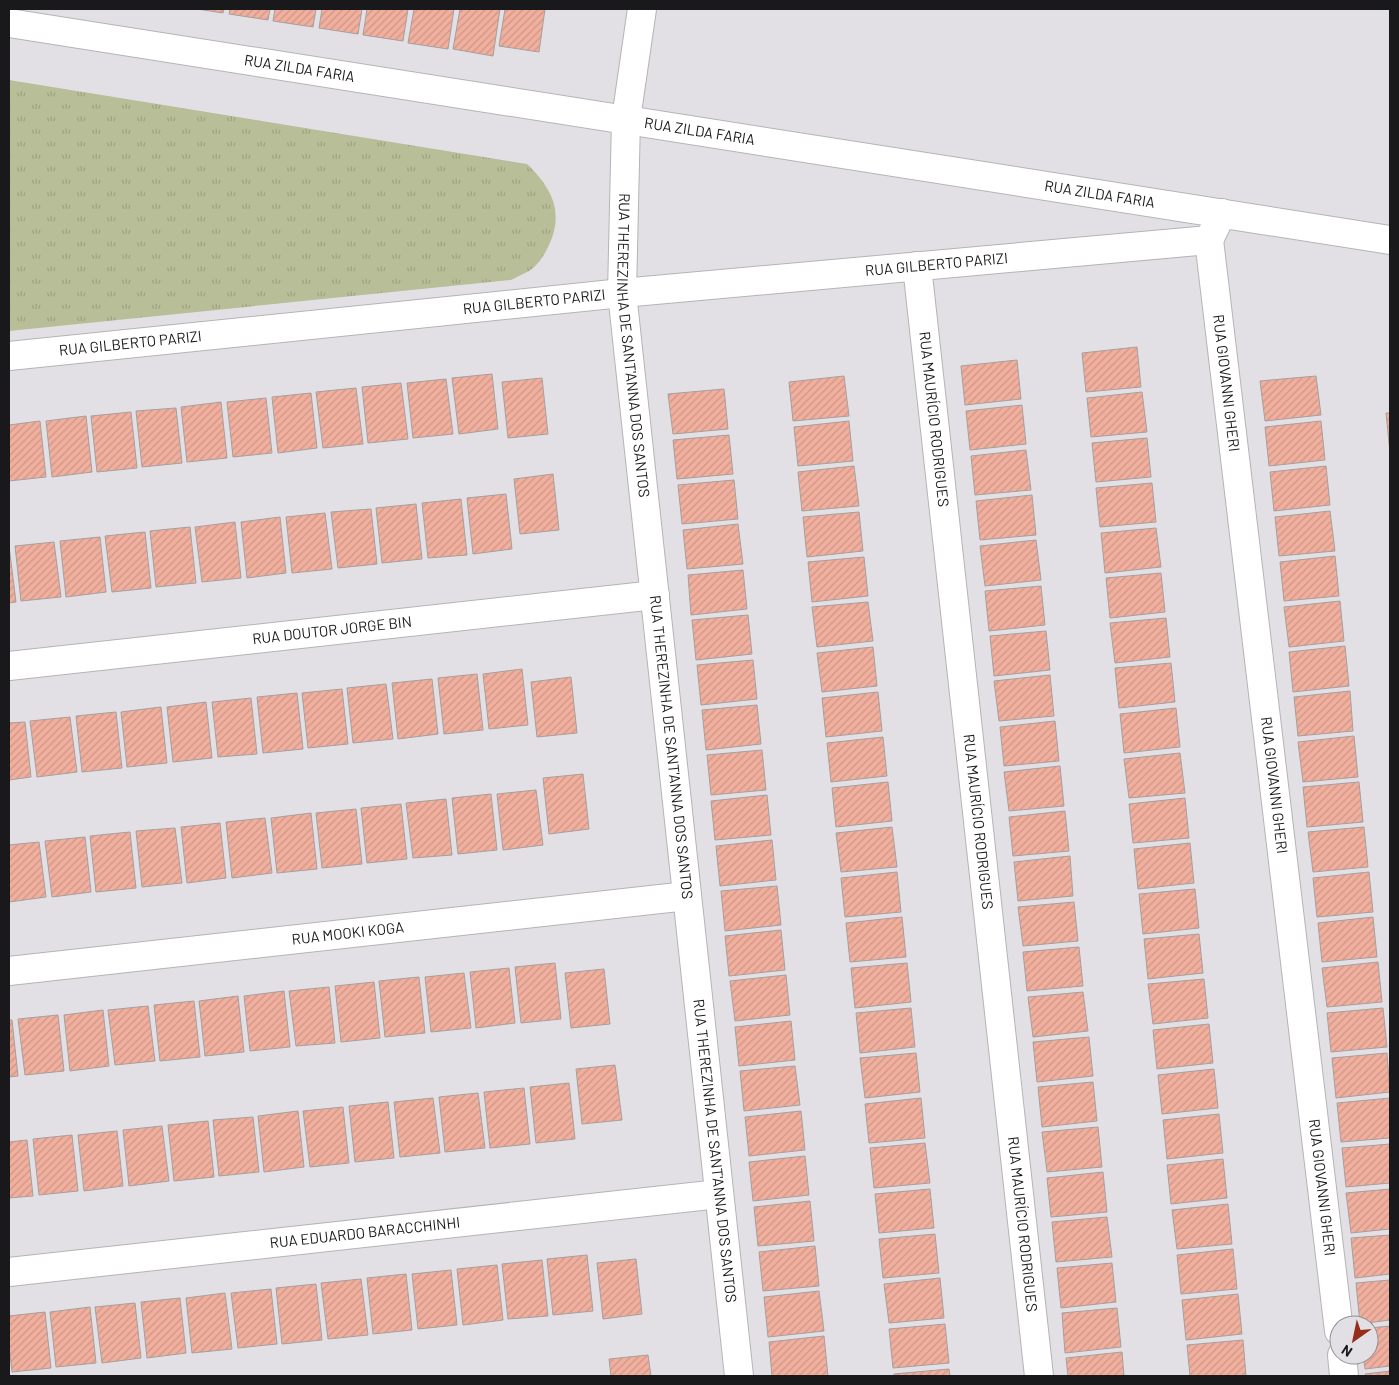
<svg xmlns="http://www.w3.org/2000/svg" width="1399" height="1385" font-family="Barlow,sans-serif">
	<style>
		.park { fill: url(#park-tufts) }
		.building { fill: url(#building-hatch); stroke: #a59f9e }
		.lines { fill: none; stroke-linecap: round; stroke-linejoin: round }
		.minor-casing { stroke: #b6b3b7; stroke-width: 30 }
		.minor { stroke: #fff; stroke-width: 28 }
		.labels { text-anchor: middle; stroke-width: 4; stroke-linejoin: round; paint-order: stroke }
		.street-label { font-size: 15px; fill: #19181a; stroke: #e3e0e5 }
	</style>
	<defs>
		<pattern id="park-tufts" width="24" height="20" patternUnits="userSpaceOnUse" patternTransform="scale(1.25)"><rect width="24" height="20" fill="#b8be98"/><path d="M3 7l-1-3M5 7V3M7 7l1-3M15 17l-1-3M17 17v-4M19 17l1-3" fill="none" stroke="#9ea382"/></pattern>
		<pattern id="building-hatch" width="6" height="6" patternUnits="userSpaceOnUse" patternTransform="scale(1.25)"><rect width="6" height="6" fill="#f1af9e"/><path d="M-1 1l2-2M0 6l6-6M5 7l2-2" fill="none" stroke="#ce9688"/></pattern>
	</defs>
	<rect width="100%" height="100%" fill="#e3e0e5"/>
	<path class="park" d="M 9,80 L 527,164 C 552,188 565,213 548,247 C 544,256 537,266 529,271 C 523,274 517,277 511,280 L 9,331 Z"/>
	<path class="building" d="M 197,9 L 224,9 L 223,13 Z
		M 230,9 L 270,9 L 268,20 L 229,14 Z
		M 275,9 L 316,9 L 313,27 L 273,21 Z
		M 322,9 L 362,9 L 358,34 L 319,28 Z
		M 367,9 L 408,9 L 403,41 L 363,35 Z
		M 414,9 L 454,9 L 448,49 L 408,43 Z
		M 460,9 L 500,9 L 493,56 L 453,49 Z
		M 505,9 L 545,9 L 539,52 L 499,46 Z
		M 1137,347 L 1141,387 L 1086,392 L 1082,353 Z
		M 1017,360 L 1021,399 L 965,405 L 961,366 Z
		M 492,374 L 498,429 L 459,434 L 452,378 Z
		M 844,376 L 849,416 L 793,421 L 789,382 Z
		M 1316,376 L 1321,415 L 1265,421 L 1260,381 Z
		M 542,378 L 548,434 L 508,438 L 502,382 Z
		M 446,379 L 453,434 L 413,438 L 407,383 Z
		M 401,383 L 408,439 L 368,443 L 362,387 Z
		M 356,388 L 363,444 L 323,448 L 316,392 Z
		M 724,389 L 728,429 L 673,434 L 668,394 Z
		M 1142,392 L 1147,432 L 1091,437 L 1087,398 Z
		M 311,393 L 317,448 L 278,453 L 272,397 Z
		M 266,398 L 272,453 L 233,457 L 227,402 Z
		M 221,402 L 227,458 L 187,462 L 181,407 Z
		M 1022,405 L 1026,444 L 970,450 L 966,411 Z
		M 176,408 L 182,463 L 142,467 L 136,411 Z
		M 131,412 L 137,468 L 97,472 L 91,416 Z
		M 1386,413 L 1390,413 L 1390,453 Z
		M 86,416 L 92,472 L 52,477 L 46,421 Z
		M 40,421 L 46,477 L 9,481 L 9,425 Z
		M 849,421 L 853,461 L 798,466 L 794,427 Z
		M 1321,421 L 1325,460 L 1269,466 L 1265,427 Z
		M 729,435 L 733,474 L 677,479 L 673,440 Z
		M 1147,438 L 1151,477 L 1096,482 L 1092,443 Z
		M 1026,450 L 1031,490 L 975,495 L 971,456 Z
		M 854,466 L 859,506 L 802,511 L 798,472 Z
		M 1326,466 L 1330,505 L 1274,511 L 1270,472 Z
		M 553,474 L 559,530 L 520,534 L 514,479 Z
		M 734,480 L 738,519 L 682,524 L 678,485 Z
		M 1152,483 L 1156,522 L 1100,527 L 1096,488 Z
		M 506,494 L 512,549 L 473,554 L 467,498 Z
		M 1032,495 L 1036,535 L 980,540 L 976,501 Z
		M 461,499 L 467,555 L 428,558 L 422,503 Z
		M 416,504 L 422,559 L 382,563 L 376,508 Z
		M 371,509 L 377,564 L 338,568 L 331,512 Z
		M 1330,511 L 1335,551 L 1279,556 L 1275,517 Z
		M 859,512 L 863,551 L 807,557 L 803,517 Z
		M 325,513 L 332,569 L 292,573 L 286,517 Z
		M 280,517 L 286,573 L 247,578 L 241,522 Z
		M 235,522 L 241,578 L 202,582 L 195,527 Z
		M 738,524 L 743,564 L 687,569 L 683,530 Z
		M 190,527 L 196,583 L 156,587 L 150,531 Z
		M 1156,528 L 1161,567 L 1105,573 L 1101,533 Z
		M 145,532 L 151,588 L 112,592 L 105,536 Z
		M 100,537 L 106,592 L 66,597 L 60,541 Z
		M 1036,540 L 1041,580 L 985,586 L 980,546 Z
		M 54,542 L 61,597 L 21,601 L 15,546 Z
		M 9,546 L 16,602 L 9,603 Z
		M 1335,556 L 1339,596 L 1284,601 L 1280,562 Z
		M 864,557 L 868,596 L 812,602 L 808,562 Z
		M 743,570 L 747,609 L 691,615 L 688,575 Z
		M 1161,573 L 1165,612 L 1110,618 L 1106,578 Z
		M 1041,586 L 1045,625 L 989,631 L 985,591 Z
		M 1340,601 L 1344,641 L 1289,647 L 1284,607 Z
		M 868,602 L 873,641 L 817,647 L 812,607 Z
		M 748,615 L 752,654 L 696,660 L 692,620 Z
		M 1166,618 L 1170,657 L 1115,663 L 1110,623 Z
		M 1046,631 L 1050,670 L 994,676 L 990,636 Z
		M 1345,646 L 1349,686 L 1293,692 L 1289,652 Z
		M 873,647 L 877,686 L 822,692 L 817,653 Z
		M 753,660 L 757,699 L 701,705 L 697,665 Z
		M 1171,663 L 1175,702 L 1119,708 L 1115,668 Z
		M 522,669 L 528,725 L 489,729 L 483,674 Z
		M 477,674 L 483,730 L 444,734 L 438,678 Z
		M 1050,675 L 1054,716 L 999,721 L 994,681 Z
		M 571,677 L 577,733 L 537,737 L 531,682 Z
		M 432,679 L 438,734 L 398,739 L 392,683 Z
		M 386,684 L 393,739 L 353,743 L 347,688 Z
		M 342,689 L 348,744 L 308,748 L 302,693 Z
		M 1350,691 L 1353,731 L 1298,736 L 1294,697 Z
		M 878,692 L 882,731 L 826,737 L 822,698 Z
		M 297,693 L 303,749 L 263,753 L 257,697 Z
		M 251,698 L 257,754 L 218,757 L 212,702 Z
		M 206,702 L 212,758 L 173,762 L 167,707 Z
		M 757,705 L 761,744 L 706,750 L 702,710 Z
		M 161,707 L 167,763 L 127,767 L 121,712 Z
		M 1176,708 L 1180,747 L 1124,753 L 1120,714 Z
		M 116,712 L 122,768 L 82,772 L 76,716 Z
		M 70,717 L 77,772 L 37,777 L 30,721 Z
		M 1055,721 L 1059,761 L 1004,766 L 1000,727 Z
		M 25,722 L 31,777 L 9,780 L 9,723 Z
		M 1354,736 L 1358,777 L 1303,782 L 1298,742 Z
		M 883,737 L 887,776 L 831,782 L 827,743 Z
		M 762,750 L 766,790 L 711,795 L 707,755 Z
		M 1180,753 L 1185,793 L 1129,798 L 1124,759 Z
		M 1060,766 L 1064,806 L 1009,811 L 1004,772 Z
		M 583,774 L 589,829 L 549,834 L 543,778 Z
		M 888,782 L 892,821 L 836,827 L 832,788 Z
		M 1359,782 L 1363,822 L 1307,827 L 1303,787 Z
		M 536,790 L 543,845 L 503,850 L 497,794 Z
		M 491,794 L 497,850 L 458,854 L 452,798 Z
		M 767,795 L 771,835 L 715,840 L 711,801 Z
		M 1185,798 L 1189,838 L 1133,843 L 1129,804 Z
		M 446,799 L 452,855 L 413,858 L 406,803 Z
		M 401,804 L 407,859 L 367,863 L 361,808 Z
		M 356,809 L 362,864 L 322,868 L 316,813 Z
		M 1065,811 L 1069,851 L 1013,856 L 1009,817 Z
		M 311,813 L 317,869 L 277,873 L 271,818 Z
		M 265,818 L 272,873 L 232,878 L 226,822 Z
		M 220,823 L 226,878 L 187,883 L 181,827 Z
		M 892,827 L 897,867 L 841,872 L 836,833 Z
		M 1364,827 L 1368,867 L 1313,872 L 1308,832 Z
		M 175,828 L 182,883 L 142,887 L 136,831 Z
		M 130,832 L 136,888 L 96,892 L 90,836 Z
		M 85,837 L 91,892 L 52,897 L 45,841 Z
		M 772,840 L 776,880 L 720,886 L 716,846 Z
		M 39,842 L 46,897 L 9,902 L 9,845 Z
		M 1190,843 L 1194,883 L 1138,889 L 1134,849 Z
		M 1070,856 L 1073,896 L 1018,901 L 1014,862 Z
		M 897,872 L 901,912 L 845,917 L 841,878 Z
		M 1369,872 L 1373,912 L 1317,917 L 1313,878 Z
		M 777,886 L 781,925 L 725,931 L 721,891 Z
		M 1195,889 L 1199,928 L 1143,934 L 1139,894 Z
		M 1074,902 L 1078,941 L 1023,946 L 1018,907 Z
		M 902,917 L 906,957 L 850,962 L 846,923 Z
		M 1373,917 L 1377,957 L 1322,962 L 1318,923 Z
		M 781,930 L 785,970 L 729,976 L 725,936 Z
		M 1199,934 L 1203,973 L 1148,979 L 1144,939 Z
		M 1079,947 L 1083,986 L 1027,991 L 1023,952 Z
		M 1378,962 L 1382,1002 L 1327,1007 L 1322,968 Z
		M 555,963 L 561,1019 L 521,1023 L 515,967 Z
		M 907,963 L 911,1002 L 855,1008 L 851,968 Z
		M 509,968 L 515,1023 L 476,1028 L 470,972 Z
		M 604,969 L 610,1024 L 571,1028 L 565,973 Z
		M 464,973 L 471,1028 L 431,1032 L 425,977 Z
		M 786,975 L 790,1015 L 735,1021 L 730,981 Z
		M 419,977 L 425,1033 L 385,1037 L 379,981 Z
		M 1204,979 L 1208,1018 L 1153,1024 L 1148,984 Z
		M 374,982 L 380,1038 L 341,1042 L 335,986 Z
		M 329,987 L 335,1043 L 296,1046 L 289,991 Z
		M 284,991 L 290,1047 L 250,1051 L 244,996 Z
		M 1083,992 L 1088,1031 L 1033,1037 L 1028,997 Z
		M 238,996 L 244,1052 L 205,1056 L 199,1001 Z
		M 194,1001 L 200,1057 L 160,1061 L 154,1005 Z
		M 148,1006 L 155,1061 L 115,1065 L 108,1010 Z
		M 911,1008 L 915,1047 L 860,1053 L 856,1013 Z
		M 1383,1008 L 1387,1047 L 1331,1052 L 1327,1013 Z
		M 103,1010 L 109,1066 L 70,1071 L 64,1015 Z
		M 58,1015 L 64,1071 L 25,1075 L 18,1019 Z
		M 9,1020 L 12,1020 L 18,1076 L 9,1077 Z
		M 791,1021 L 795,1060 L 739,1066 L 735,1027 Z
		M 1209,1024 L 1213,1063 L 1157,1069 L 1153,1030 Z
		M 1089,1037 L 1093,1076 L 1037,1082 L 1033,1042 Z
		M 916,1053 L 920,1092 L 865,1098 L 860,1058 Z
		M 1387,1053 L 1390,1092 L 1336,1098 L 1332,1058 Z
		M 615,1065 L 622,1120 L 582,1124 L 576,1069 Z
		M 795,1066 L 800,1105 L 744,1111 L 740,1071 Z
		M 1214,1069 L 1218,1108 L 1162,1114 L 1158,1075 Z
		M 1093,1082 L 1097,1121 L 1042,1127 L 1038,1087 Z
		M 569,1083 L 575,1139 L 536,1143 L 530,1087 Z
		M 524,1088 L 530,1144 L 490,1148 L 484,1092 Z
		M 478,1093 L 485,1148 L 445,1152 L 439,1097 Z
		M 433,1098 L 440,1153 L 400,1157 L 394,1102 Z
		M 921,1098 L 925,1138 L 869,1143 L 865,1104 Z
		M 1390,1098 L 1390,1138 L 1341,1142 L 1337,1103 Z
		M 388,1102 L 394,1158 L 355,1162 L 349,1106 Z
		M 343,1107 L 349,1163 L 310,1167 L 303,1111 Z
		M 298,1111 L 304,1167 L 264,1172 L 258,1116 Z
		M 801,1111 L 805,1150 L 749,1156 L 745,1117 Z
		M 1219,1114 L 1223,1153 L 1167,1159 L 1163,1120 Z
		M 253,1117 L 259,1172 L 219,1176 L 213,1120 Z
		M 208,1121 L 214,1177 L 174,1181 L 168,1125 Z
		M 162,1126 L 169,1181 L 129,1186 L 123,1130 Z
		M 1098,1127 L 1102,1167 L 1047,1172 L 1042,1132 Z
		M 117,1131 L 123,1186 L 84,1191 L 78,1135 Z
		M 72,1135 L 78,1191 L 39,1195 L 33,1139 Z
		M 27,1140 L 33,1196 L 9,1198 L 9,1142 Z
		M 925,1143 L 930,1183 L 874,1188 L 870,1148 Z
		M 1390,1144 L 1390,1183 L 1346,1187 L 1342,1148 Z
		M 805,1156 L 809,1195 L 753,1201 L 749,1162 Z
		M 1223,1159 L 1227,1198 L 1171,1204 L 1167,1165 Z
		M 1103,1172 L 1107,1212 L 1051,1217 L 1047,1178 Z
		M 930,1189 L 934,1228 L 879,1233 L 875,1194 Z
		M 1390,1189 L 1390,1229 L 1351,1233 L 1346,1193 Z
		M 810,1201 L 814,1241 L 758,1246 L 754,1207 Z
		M 1228,1204 L 1232,1244 L 1177,1249 L 1172,1210 Z
		M 1107,1217 L 1112,1257 L 1056,1262 L 1052,1222 Z
		M 935,1234 L 939,1273 L 883,1278 L 879,1239 Z
		M 1390,1235 L 1390,1274 L 1355,1278 L 1351,1238 Z
		M 815,1246 L 819,1286 L 763,1291 L 759,1252 Z
		M 1233,1249 L 1237,1289 L 1181,1294 L 1177,1255 Z
		M 587,1255 L 593,1311 L 553,1315 L 547,1259 Z
		M 636,1259 L 642,1314 L 603,1319 L 597,1263 Z
		M 542,1260 L 548,1316 L 508,1319 L 502,1264 Z
		M 1112,1263 L 1116,1302 L 1061,1308 L 1057,1268 Z
		M 497,1265 L 503,1320 L 463,1325 L 457,1269 Z
		M 451,1270 L 457,1325 L 418,1329 L 412,1274 Z
		M 406,1274 L 412,1330 L 373,1334 L 367,1278 Z
		M 940,1278 L 944,1318 L 889,1323 L 884,1284 Z
		M 361,1279 L 368,1335 L 328,1339 L 321,1283 Z
		M 1390,1280 L 1390,1320 L 1360,1324 L 1356,1283 Z
		M 316,1284 L 322,1340 L 282,1344 L 276,1288 Z
		M 271,1289 L 277,1344 L 238,1348 L 231,1293 Z
		M 819,1291 L 824,1331 L 768,1337 L 764,1297 Z
		M 225,1293 L 232,1349 L 192,1353 L 186,1298 Z
		M 1238,1294 L 1242,1334 L 1186,1340 L 1182,1300 Z
		M 180,1298 L 186,1353 L 147,1358 L 141,1302 Z
		M 135,1303 L 141,1358 L 102,1363 L 95,1307 Z
		M 90,1307 L 96,1363 L 56,1367 L 50,1312 Z
		M 1117,1308 L 1121,1347 L 1065,1353 L 1062,1313 Z
		M 45,1312 L 51,1368 L 12,1372 L 9,1347 L 9,1316 Z
		M 945,1324 L 949,1363 L 893,1368 L 889,1329 Z
		M 1390,1326 L 1390,1366 L 1365,1369 L 1363,1355 L 1369,1355 L 1369,1328 Z
		M 824,1336 L 828,1376 L 772,1376 L 769,1342 Z
		M 1243,1340 L 1246,1376 L 1190,1376 L 1187,1345 Z
		M 1122,1352 L 1124,1376 L 1068,1376 L 1066,1358 Z
		M 648,1355 L 651,1376 L 611,1376 L 609,1359 Z
		M 949,1369 L 950,1376 L 894,1376 L 894,1374 Z
		M 1390,1371 L 1390,1376 L 1366,1376 L 1365,1374 Z"/>
	<g class="lines">
		<g class="minor-casing">
			<g id="minor">
				<path id="s1" d="M 642,9 L 626,119 L 622,293 L 739,1376"/>
				<path id="s2" d="M 9,23 L 1390,240"/>
				<path id="s3" d="M 1209,240 L 1339,1331"/>
				<path id="s4" d="M 917,266 L 1039,1376"/>
				<path id="s5" d="M 9,356 L 622,293 L 1209,240 L 1222,213"/>
				<path id="s6" d="M 9,666 L 655,595"/>
				<path id="s7" d="M 9,971 L 687,896"/>
				<path id="s8" d="M 9,1272 L 719,1194"/>
				<path d="M 1342,1355 L 1344,1376"/>
			</g>
		</g>
		<use href="#minor" class="minor"/>
	</g>
	<g class="labels">
		<g class="street-label">
			<text dy="5" stroke="none"><textPath href="#s2" startOffset="294">RUA ZILDA FARIA</textPath></text>
			<text dy="5" stroke="none"><textPath href="#s2" startOffset="699">RUA ZILDA FARIA</textPath></text>
			<text dy="5" stroke="none"><textPath href="#s2" startOffset="1104">RUA ZILDA FARIA</textPath></text>
			<text dy="5" stroke="none"><textPath href="#s5" startOffset="932">RUA GILBERTO PARIZI</textPath></text>
			<text dy="5" stroke="none"><textPath href="#s5" startOffset="528">RUA GILBERTO PARIZI</textPath></text>
			<text dy="5" stroke="none"><textPath href="#s5" startOffset="122">RUA GILBERTO PARIZI</textPath></text>
			<text dy="5" stroke="none"><textPath href="#s1" startOffset="338">RUA THEREZINHA DE SANT'ANNA DOS SANTOS</textPath></text>
			<text dy="5" stroke="none"><textPath href="#s3" startOffset="144">RUA GIOVANNI GHERI</textPath></text>
			<text dy="5" stroke="none"><textPath href="#s4" startOffset="154">RUA MAURÍCIO RODRIGUES</textPath></text>
			<text dy="5" stroke="none"><textPath href="#s6" startOffset="325">RUA DOUTOR JORGE BIN</textPath></text>
			<text dy="5" stroke="none"><textPath href="#s1" startOffset="742">RUA THEREZINHA DE SANT'ANNA DOS SANTOS</textPath></text>
			<text dy="5" stroke="none"><textPath href="#s3" startOffset="549">RUA GIOVANNI GHERI</textPath></text>
			<text dy="5" stroke="none"><textPath href="#s4" startOffset="559">RUA MAURÍCIO RODRIGUES</textPath></text>
			<text dy="5" stroke="none"><textPath href="#s7" startOffset="341">RUA MOOKI KOGA</textPath></text>
			<text dy="5" stroke="none"><textPath href="#s1" startOffset="1148">RUA THEREZINHA DE SANT'ANNA DOS SANTOS</textPath></text>
			<text dy="5" stroke="none"><textPath href="#s3" startOffset="954">RUA GIOVANNI GHERI</textPath></text>
			<text dy="5" stroke="none"><textPath href="#s4" startOffset="964">RUA MAURÍCIO RODRIGUES</textPath></text>
			<text dy="5" stroke="none"><textPath href="#s8" startOffset="358">RUA EDUARDO BARACCHINHI</textPath></text>
		</g>
	</g>
	<rect width="1399" height="1385" fill="none" stroke="#19181a" stroke-width="20"/>
	<g transform="translate(1354 1340) rotate(213)"><circle r="24" fill="#e3e0e5" stroke="#929094"/>
	<path d="M0-4L9 19L0 12L-9 19Z" fill="#962d18"/>
	<text y="-8" font-size="14" font-weight="bold" text-anchor="middle" fill="#19181a">N</text>
	</g>
</svg>
